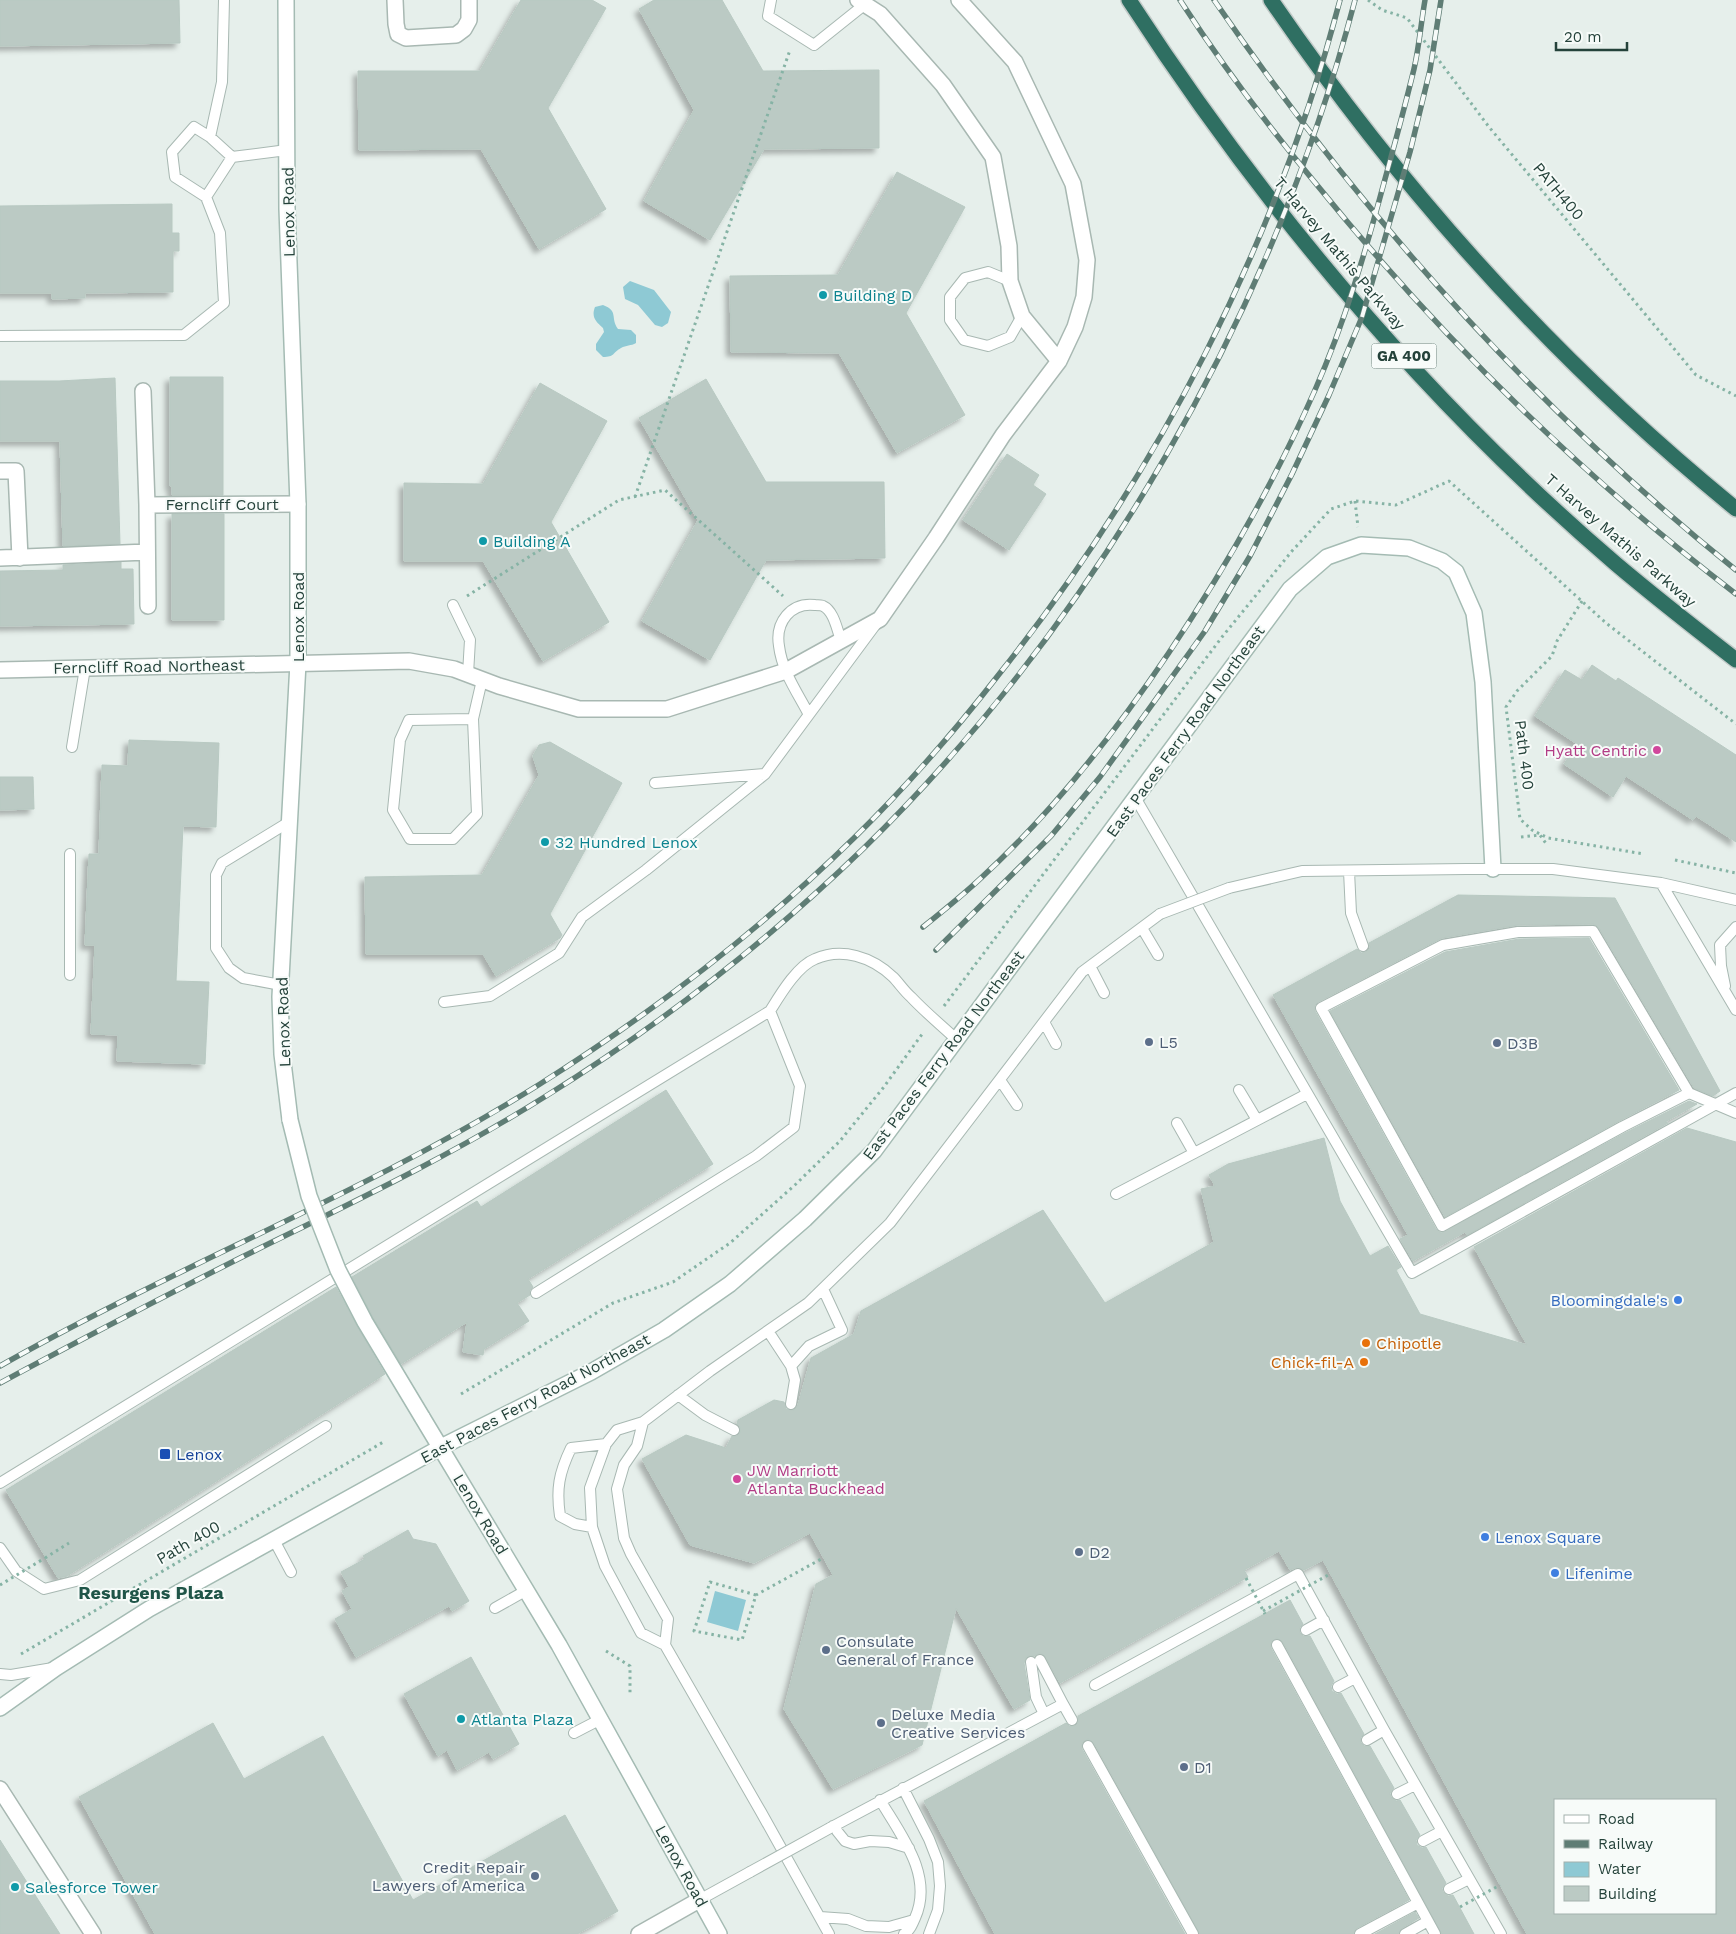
<svg xmlns="http://www.w3.org/2000/svg" width="1736" height="1934" font-family="'Work Sans',sans-serif">
	<style>
		.water { fill: #8ec9d4 }
		.building { fill: #bbcac4; stroke: #b8c9c2; fill-rule: evenodd; filter: url(#shadow) }
		.lines { fill: none; stroke-linecap: round; stroke-linejoin: round }
		.lane-casing { stroke: #a8b8b2; stroke-width: 12 }
		.street-casing { stroke: #a8b8b2; stroke-width: 18 }
		.secondary-casing { stroke: #a4bbb3; stroke-width: 18 }
		.highway-casing { stroke: #c2cac8; stroke-width: 18 }
		.path { stroke: #86b3a5; stroke-width: 3; stroke-dasharray: 2.5 4; stroke-linecap: butt }
		.lane { stroke: #fff; stroke-width: 10 }
		.street { stroke: #fff; stroke-width: 15 }
		.secondary { stroke: #fff; stroke-width: 15 }
		.highway { stroke: #2f6f62; stroke-width: 15 }
		.rail-casing { stroke: #5f7d75; stroke-width: 5.5 }
		.rail { stroke: #f7fbf9; stroke-width: 4; stroke-dasharray: 11; stroke-linecap: butt }
		.lane-bridge-casing { stroke: #a8b8b2; stroke-width: 12; stroke-linecap: butt }
		.secondary-bridge-casing { stroke: #a4bbb3; stroke-width: 18; stroke-linecap: butt }
		.path-bridge { stroke: #86b3a5; stroke-width: 3; stroke-dasharray: 2.5 4; stroke-linecap: butt }
		.lane-bridge { stroke: #fff; stroke-width: 10 }
		.secondary-bridge { stroke: #fff; stroke-width: 15 }
		.culture-dot { fill: #0f9aa8; stroke: #f7fbf9; stroke-width: 2 }
		.hotel-dot { fill: #d1479c; stroke: #f7fbf9; stroke-width: 2 }
		.service-dot { fill: #5c6f8a; stroke: #f7fbf9; stroke-width: 2 }
		.shop-dot { fill: #3f7fe0; stroke: #f7fbf9; stroke-width: 2 }
		.food-dot { fill: #e8710a; stroke: #f7fbf9; stroke-width: 2 }
		.transit-dot { fill: #1a4fb4; stroke: #f7fbf9; stroke-width: 2 }
		.labels { text-anchor: middle; stroke-width: 4; stroke-linejoin: round; paint-order: stroke }
		.shield { fill: #f7fbf9; stroke: #637a73; stroke-width: 1 }
		.shield-label { font-size: 15px; font-weight: bold; fill: #24423a }
		.street-label { font-size: 16px; fill: #24423a; stroke: #f7fbf9 }
		.culture-label { font-size: 16px; fill: #0d838f; stroke: #f7fbf9; text-anchor: start }
		.hotel-label { font-size: 16px; fill: #b23c85; stroke: #f7fbf9; text-anchor: end }
		.service-label { font-size: 16px; fill: #4e5e75; stroke: #f7fbf9; text-anchor: start }
		.shop-label { font-size: 16px; fill: #366cbe; stroke: #f7fbf9; text-anchor: start }
		.food-label { font-size: 16px; fill: #c56008; stroke: #f7fbf9; text-anchor: start }
		.transit-label { font-size: 16px; fill: #164399; stroke: #f7fbf9; text-anchor: start }
		.neighbourhood-label { font-size: 18px; font-weight: bold; fill: #1f5548; stroke: #f7fbf9 }
	</style>
	<defs>
		<filter id="shadow"><feDropShadow dx="-4.5" dy="4.5" stdDeviation="2.5" flood-color="#0004"/></filter>
	</defs>
	<rect width="100%" height="100%" fill="#e6efeb"/>
	<path class="water" d="M 630,281 L 654,290 L 671,312 L 668,323 L 662,327 L 655,325 L 638,305 L 625,299 L 623,287 Z
		M 603,305 C 619,311 610,318 618,329 L 631,330 L 636,335 L 636,343 C 631,346 626,345 621,348 C 612,353 615,357 603,357 L 596,350 L 596,344 L 604,332 L 603,328 C 596,322 591,317 595,307 Z
		M 715,1591 L 746,1600 L 738,1631 L 707,1622 Z"/>
	<path class="building" d="M 0,0 L 179,0 L 180,43 L 0,46 Z
		M 521,0 L 592,0 L 606,8 L 548,108 L 606,209 L 539,249 L 481,149 L 359,150 L 358,71 L 480,71 Z
		M 654,0 L 722,0 L 763,71 L 879,70 L 879,148 L 764,149 L 710,240 L 644,201 L 694,110 L 639,9 Z
		M 897,172 L 965,207 L 906,313 L 965,415 L 897,453 L 839,353 L 731,352 L 730,276 L 838,275 Z
		M 172,204 L 172,233 L 179,233 L 179,251 L 173,251 L 173,292 L 85,293 L 85,298 L 52,299 L 52,293 L 0,293 L 0,206 Z
		M 170,377 L 223,377 L 223,495 L 172,495 L 172,486 L 170,486 Z
		M 115,378 L 120,544 L 63,546 L 60,441 L 0,441 L 0,381 L 59,381 Z
		M 706,379 L 766,482 L 884,482 L 885,558 L 766,560 L 710,660 L 642,621 L 698,520 L 639,418 Z
		M 540,383 L 607,421 L 551,522 L 609,622 L 543,661 L 483,561 L 404,561 L 404,483 L 483,484 Z
		M 1007,454 L 1039,475 L 1033,485 L 1046,494 L 1009,550 L 963,520 Z
		M 172,514 L 224,514 L 224,620 L 172,620 Z
		M 121,562 L 121,569 L 133,569 L 134,624 L 0,626 L 0,571 L 63,570 L 63,565 Z
		M 1592,665 L 1616,681 L 1618,678 L 1736,755 L 1736,842 L 1696,816 L 1693,820 L 1626,776 L 1613,797 L 1564,764 L 1577,744 L 1535,716 L 1565,670 L 1582,680 Z
		M 129,740 L 219,743 L 216,827 L 183,826 L 176,981 L 209,982 L 205,1064 L 117,1061 L 118,1035 L 91,1034 L 95,945 L 85,945 L 89,854 L 99,854 L 102,765 L 128,766 Z
		M 550,742 L 622,783 L 550,914 L 562,935 L 560,938 L 496,976 L 483,954 L 366,954 L 365,877 L 482,875 L 539,775 L 533,756 L 539,745 Z
		M 0,777 L 33,777 L 34,809 L 0,810 Z
		M 1458,895 L 1615,898 L 1720,1091 L 1713,1096 L 1694,1088 L 1599,928 L 1593,924 L 1518,925 L 1442,938 L 1318,1002 L 1315,1005 L 1315,1011 L 1436,1229 L 1441,1233 L 1625,1133 L 1689,1101 L 1697,1104 L 1665,1122 L 1668,1123 L 1467,1235 L 1465,1232 L 1413,1261 L 1400,1239 L 1408,1235 L 1273,995 L 1357,949 L 1361,953 L 1366,952 L 1370,948 L 1369,943 Z
		M 1589,938 L 1679,1090 L 1619,1121 L 1445,1217 L 1330,1011 L 1445,952 L 1519,939 Z
		M 666,1090 L 713,1164 L 528,1279 L 533,1287 L 530,1290 L 530,1295 L 517,1303 L 529,1321 L 484,1349 L 483,1355 L 463,1352 L 467,1322 L 401,1364 L 373,1317 L 352,1277 L 477,1201 L 481,1207 Z
		M 1687,1128 L 1736,1142 L 1736,1934 L 1527,1934 L 1323,1560 L 1304,1570 L 1298,1567 L 1290,1570 L 1279,1551 L 1244,1570 L 1248,1577 L 1060,1683 L 1044,1655 L 1040,1653 L 1034,1656 L 1027,1656 L 1024,1663 L 1030,1700 L 1014,1709 L 956,1608 L 922,1745 L 833,1789 L 784,1709 L 816,1584 L 833,1575 L 810,1533 L 754,1563 L 690,1545 L 642,1459 L 686,1435 L 726,1448 L 732,1436 L 737,1436 L 740,1433 L 740,1427 L 737,1424 L 738,1420 L 774,1400 L 784,1402 L 786,1409 L 794,1410 L 798,1405 L 811,1358 L 854,1334 L 861,1311 L 1043,1210 L 1105,1303 L 1214,1242 L 1201,1189 L 1215,1186 L 1209,1175 L 1228,1164 L 1324,1138 L 1340,1201 L 1370,1256 L 1388,1246 L 1401,1267 L 1396,1270 L 1420,1314 L 1527,1345 L 1474,1247 ZM 1555,1800 L 1715,1800 L 1715,1913 L 1555,1913 Z
		M 336,1287 L 357,1326 L 385,1374 L 67,1576 L 58,1578 L 6,1490 Z
		M 408,1530 L 413,1539 L 436,1544 L 469,1601 L 452,1611 L 449,1606 L 356,1657 L 335,1619 L 352,1609 L 342,1591 L 349,1587 L 341,1572 L 365,1559 L 363,1556 Z
		M 1290,1600 L 1303,1624 L 1300,1627 L 1300,1633 L 1303,1636 L 1310,1636 L 1334,1681 L 1331,1686 L 1332,1691 L 1337,1694 L 1341,1693 L 1364,1734 L 1361,1737 L 1361,1743 L 1364,1746 L 1370,1746 L 1394,1788 L 1390,1793 L 1391,1797 L 1396,1801 L 1400,1800 L 1420,1835 L 1416,1840 L 1417,1845 L 1422,1848 L 1426,1847 L 1446,1883 L 1442,1888 L 1443,1892 L 1448,1896 L 1453,1895 L 1474,1934 L 1442,1934 L 1283,1642 L 1277,1638 L 1271,1642 L 1271,1648 L 1409,1900 L 1357,1928 L 1353,1934 L 1200,1934 L 1094,1743 L 1088,1739 L 1082,1743 L 1082,1749 L 1185,1934 L 995,1934 L 924,1801 L 1066,1723 L 1069,1726 L 1075,1726 L 1078,1723 L 1078,1716 Z
		M 471,1657 L 519,1744 L 493,1759 L 489,1752 L 457,1770 L 447,1750 L 438,1756 L 404,1694 Z
		M 213,1723 L 244,1779 L 323,1736 L 413,1900 L 565,1815 L 618,1911 L 577,1934 L 155,1934 L 79,1797 Z
		M 0,1840 L 60,1934 L 0,1934 Z
		M 1415,1912 L 1419,1918 L 1402,1928 L 1398,1934 L 1375,1934 Z"/>
	<g class="lines">
		<g class="lane-casing">
			<path id="lane" d="M 771,0 L 768,16 L 814,45 L 864,5
				M 210,137 L 222,82 L 224,0
				M 206,197 L 175,177 L 172,152 L 194,127 L 210,137 L 232,157
				M 1010,281 L 988,272 L 965,278 L 950,297 L 950,320 L 964,340 L 988,346 L 1010,337 L 1022,316
				M 0,336 L 184,335 L 224,303 L 220,233 L 206,197 L 232,157 L 287,150
				M 453,605 L 470,640 L 468,674
				M 808,713 C 797,692 782,671 779,646 C 775,622 791,602 815,605 C 818,605 821,605 823,606 C 834,611 837,630 841,640
				M 473,719 L 409,720 L 400,740 L 393,810 L 410,839 L 453,839 L 477,814 L 473,719 L 482,680
				M 72,747 L 85,668
				M 655,783 L 765,774
				M 1136,799 L 1412,1273 L 1736,1093
				M 1349,871 L 1351,913 L 1363,946
				M 1661,883 L 1736,1010
				M 1229,888 L 1302,871 L 1466,869 L 1553,869 L 1661,883 L 1736,900
				M 1142,928 L 1158,955
				M 1090,966 L 1104,993
				M 70,975 L 70,854
				M 281,985 L 243,978 L 229,968 L 216,948 L 216,875 L 222,863 L 289,822
				M 1725,986 L 1721,966 L 1720,945 L 1736,927
				M 444,1002 L 490,996 L 559,953 L 582,917 L 646,870 L 765,774 L 876,624
				M 1044,1022 L 1056,1044
				M 1000,1080 L 1017,1105
				M 1239,1090 L 1257,1120
				M 1689,1093 L 1622,1127 L 1442,1226 L 1321,1008 L 1443,945 L 1518,932 L 1593,931 L 1689,1093 L 1736,1113
				M 1177,1123 L 1194,1153
				M 1116,1194 L 1307,1094
				M 536,1293 L 756,1156 L 794,1127 L 800,1086 L 770,1011
				M 768,1331 L 791,1366 L 809,1346 L 842,1330 L 823,1289
				M 791,1366 L 795,1380 L 791,1404
				M 678,1395 L 705,1415 L 734,1430
				M 643,1422 L 637,1446 L 624,1465 L 617,1489 L 624,1538 L 631,1554 L 668,1619 L 665,1645
				M 0,1483 L 770,1011 C 780,995 797,966 815,959 C 842,947 872,957 893,977 C 899,983 904,991 911,997 C 925,1012 941,1025 956,1039
				M 592,1527 L 575,1524 L 560,1516 C 556,1489 559,1473 571,1448 L 606,1444
				M 274,1540 L 291,1572
				M 0,1548 L 16,1571 L 44,1589 L 80,1580 L 326,1426
				M 495,1608 L 527,1590
				M 1306,1630 L 1324,1620
				M 1277,1645 L 1435,1934
				M 1040,1660 L 1063,1704
				M 1031,1662 L 1036,1697 L 1044,1714
				M 0,1674 L 11,1675 L 53,1668
				M 1095,1685 L 1298,1574 L 1384,1730 L 1501,1934
				M 1338,1687 L 1355,1678
				M 574,1733 L 601,1719
				M 1367,1740 L 1384,1730
				M 1088,1746 L 1193,1934
				M 903,1788 L 929,1839 L 938,1862 L 940,1886 L 938,1910 L 929,1934
				M 1397,1794 L 1415,1785
				M 880,1800 C 901,1835 934,1876 915,1918 C 912,1925 910,1930 904,1934
				M 833,1826 L 845,1841 L 854,1844 L 870,1841 L 889,1842 L 909,1848
				M 830,1828 L 1063,1704 L 1072,1720
				M 1423,1841 L 1442,1831
				M 1449,1889 L 1469,1879
				M 701,1899 L 750,1872
				M 820,1917 L 848,1919 L 866,1926 L 889,1927 L 914,1920
				M 829,1934 L 761,1812 L 665,1645 L 641,1633 L 605,1566 L 592,1527 L 590,1488 L 606,1444 L 617,1430 L 643,1422 L 710,1371 L 808,1303 L 890,1223 L 1082,972 L 1160,914
				M 1360,1934 L 1418,1903
				M 1405,1934 L 1428,1921"/>
		</g>
		<g class="street-casing">
			<path id="street" d="M 395,0 L 396,24 L 398,34 L 406,38 L 456,35 L 464,29 L 469,20 L 469,0
				M 858,0 L 880,14 L 943,85 L 993,157 L 1009,246 L 1010,281 L 1022,316 L 1059,361
				M 143,391 L 147,505 L 298,504
				M 0,471 L 16,471 L 20,558
				M 147,505 L 148,606
				M 0,558 L 147,552
				M 0,670 L 409,661 L 454,669 L 499,686 L 579,709 L 667,709 L 786,671 L 880,619 L 936,538 L 1003,435 L 1059,361 L 1075,327 L 1084,297 L 1087,260 L 1073,184 L 1015,62 L 959,0
				M 0,1789 L 93,1934
				M 639,1934 L 701,1899"/>
		</g>
		<g class="secondary-casing">
			<path id="secondary" d="M 286,0 L 287,209 L 298,504 L 298,663 L 280,997 L 282,1054 L 290,1120
				M 422,1417 L 559,1645 L 719,1934
				M 0,1708 L 56,1668 L 149,1609 L 441,1447 L 591,1372 L 664,1330 L 730,1284 L 805,1219 L 874,1151 L 1290,589 L 1327,557 L 1361,545 L 1409,548 L 1442,561 L 1456,572 L 1474,613 L 1483,682 L 1493,869"/>
		</g>
		<g class="highway-casing">
			<path id="highway" d="M 1129,0 C 1264,208 1427,402 1616,564 C 1655,597 1696,629 1736,660
				M 1271,0 C 1401,190 1558,364 1736,509"/>
		</g>
		<path class="path" d="M 1368,0 L 1382,10 L 1407,18 L 1489,127 L 1696,375 L 1736,396
			M 635,497 L 790,50
			M 1355,501 L 1358,527
			M 467,596 L 619,500 L 665,490 L 783,596
			M 1582,601 L 1557,641 L 1552,656 L 1517,691 L 1506,707 L 1520,819 L 1532,830 L 1548,838 L 1644,854
			M 1521,837 L 1540,835 L 1547,845
			M 1675,860 L 1736,873
			M 944,1006 L 1222,637 L 1292,551 L 1331,509 L 1355,501 L 1396,505 L 1449,481 L 1606,623 L 1736,724
			M 461,1394 L 613,1303 L 673,1282 L 730,1243 L 796,1184 L 840,1141 L 883,1088 L 923,1033
			M 45,1558 L 69,1543
			M 756,1595 L 710,1582 L 694,1631 L 742,1640 L 756,1595 L 823,1558
			M 606,1651 L 630,1666 L 630,1694
			M 21,1654 L 385,1441"/>
		<use href="#lane" class="lane"/>
		<use href="#street" class="street"/>
		<use href="#secondary" class="secondary"/>
		<use href="#highway" class="highway"/>
		<g class="rail-casing">
			<path id="rail" d="M 1180,0 C 1222,65 1268,126 1317,185 C 1440,337 1581,475 1736,594
				M 1214,0 C 1360,213 1534,408 1736,570
				M 923,927 C 943,911 963,895 981,878 C 1053,812 1114,734 1168,654 C 1225,569 1274,483 1315,390 C 1345,322 1366,250 1385,179 C 1395,143 1405,106 1414,69 C 1419,47 1421,23 1425,0
				M 936,950 L 1051,836 L 1100,777 L 1205,631 L 1250,556 L 1292,474 L 1329,395 L 1362,317 L 1410,152 L 1430,70 L 1441,0
				M 0,1366 C 176,1266 368,1192 540,1084 C 652,1013 759,931 854,838 C 907,786 955,731 1000,673 C 1157,475 1276,245 1340,0
				M 0,1383 C 80,1340 161,1298 242,1257 C 345,1206 449,1157 546,1096 C 660,1025 768,941 864,848 C 1095,622 1273,313 1355,0"/>
		</g>
		<use href="#rail" class="rail"/>
		<g class="lane-bridge-casing">
			<path id="lane-bridge" d="M 1160,914 L 1229,888
				M 750,1872 L 830,1828"/>
		</g>
		<g class="secondary-bridge-casing">
			<path id="secondary-bridge" d="M 290,1120 L 309,1196 L 338,1270 L 365,1322 L 422,1417"/>
		</g>
		<path class="path-bridge" d="M 1246,1578 L 1265,1614
			M 0,1585 L 45,1558
			M 1263,1611 L 1330,1574
			M 1460,1907 L 1500,1885"/>
		<use href="#lane-bridge" class="lane-bridge"/>
		<use href="#secondary-bridge" class="secondary-bridge"/>
	</g>
	<g class="culture-dot">
		<circle cx="823" cy="295" r="5"/>
		<circle cx="483" cy="541" r="5"/>
		<circle cx="545" cy="842" r="5"/>
		<circle cx="461" cy="1719" r="5"/>
		<circle cx="15" cy="1887" r="5"/>
	</g>
	<g class="hotel-dot">
		<circle cx="1657" cy="750" r="5"/>
		<circle cx="737" cy="1479" r="5"/>
	</g>
	<g class="service-dot">
		<circle cx="1149" cy="1042" r="5"/>
		<circle cx="1497" cy="1043" r="5"/>
		<circle cx="1079" cy="1552" r="5"/>
		<circle cx="826" cy="1650" r="5"/>
		<circle cx="881" cy="1723" r="5"/>
		<circle cx="1184" cy="1767" r="5"/>
		<circle cx="535" cy="1876" r="5"/>
	</g>
	<g class="shop-dot">
		<circle cx="1678" cy="1300" r="5"/>
		<circle cx="1485" cy="1537" r="5"/>
		<circle cx="1555" cy="1573" r="5"/>
	</g>
	<g class="food-dot">
		<circle cx="1366" cy="1343" r="5"/>
		<circle cx="1364" cy="1362" r="5"/>
	</g>
	<rect class="transit-dot" x="159" y="1448" width="12" height="12" rx="2.5"/>
	<g class="labels">
		<rect class="shield" x="1371.5" y="343.5" width="65" height="25" rx="4"/>
		<g class="shield-label">
			<text x="1404" y="361">GA 400</text>
		</g>
		<g class="street-label">
			<text transform="translate(1559 191) rotate(50)" y="6">PATH400</text>
			<text transform="translate(288 212) rotate(-91)" y="6">Lenox Road</text>
			<text transform="translate(1340 253) rotate(50)" y="6">T Harvey Mathis Parkway</text>
			<text x="222" y="510">Ferncliff Court</text>
			<text transform="translate(1621 540) rotate(41)" y="6">T Harvey Mathis Parkway</text>
			<text transform="translate(298 617) rotate(-90)" y="6">Lenox Road</text>
			<text transform="translate(149 666) rotate(-1)" y="6">Ferncliff Road Northeast</text>
			<text transform="translate(1185 731) rotate(-54)" y="6">East Paces Ferry Road Northeast</text>
			<text transform="translate(1525 755) rotate(83)" y="6">Path 400</text>
			<text transform="translate(283 1022) rotate(-92)" y="6">Lenox Road</text>
			<text transform="translate(943 1055) rotate(-53)" y="6">East Paces Ferry Road Northeast</text>
			<text transform="translate(535 1398) rotate(-28)" y="6">East Paces Ferry Road Northeast</text>
			<text transform="translate(481 1514) rotate(59)" y="6">Lenox Road</text>
			<text transform="translate(188 1542) rotate(-30)" y="6">Path 400</text>
			<text transform="translate(682 1866) rotate(61)" y="6">Lenox Road</text>
		</g>
		<g class="culture-label">
			<text x="833" y="301">Building D</text>
			<text x="493" y="547">Building A</text>
			<text x="555" y="848">32 Hundred Lenox</text>
			<text x="471" y="1725">Atlanta Plaza</text>
			<text x="25" y="1893">Salesforce Tower</text>
		</g>
		<g class="hotel-label">
			<text x="1647" y="756">Hyatt Centric</text>
			<text x="747" y="1476" text-anchor="start">JW Marriott<tspan x="747" dy="18">Atlanta Buckhead</tspan></text>
		</g>
		<g class="service-label">
			<text x="1159" y="1048">L5</text>
			<text x="1507" y="1049">D3B</text>
			<text x="1089" y="1558">D2</text>
			<text x="836" y="1647">Consulate<tspan x="836" dy="18">General of France</tspan></text>
			<text x="891" y="1720">Deluxe Media<tspan x="891" dy="18">Creative Services</tspan></text>
			<text x="1194" y="1773">D1</text>
			<text x="525" y="1873" text-anchor="end">Credit Repair<tspan x="525" dy="18">Lawyers of America</tspan></text>
		</g>
		<g class="shop-label">
			<text x="1668" y="1306" text-anchor="end">Bloomingdale's</text>
			<text x="1495" y="1543">Lenox Square</text>
			<text x="1565" y="1579">Lifenime</text>
		</g>
		<g class="food-label">
			<text x="1376" y="1349">Chipotle</text>
			<text x="1354" y="1368" text-anchor="end">Chick-fil-A</text>
		</g>
		<g class="transit-label">
			<text x="176" y="1460">Lenox</text>
		</g>
		<g class="neighbourhood-label">
			<text x="151" y="1599">Resurgens Plaza</text>
		</g>
	</g>
	<rect x="1554" y="1799" width="162" height="115" fill="#f7fbf9" stroke="#a3b1ad"/>
	<rect x="1564" y="1815" width="25" height="8" fill="#ffffff" stroke="#a3b1ad"/>
	<text x="1598" y="1824" font-size="15" fill="#24423a">Road</text>
	<rect x="1564" y="1840" width="25" height="8" fill="#5f7d75" stroke="#a3b1ad"/>
	<text x="1598" y="1849" font-size="15" fill="#24423a">Railway</text>
	<rect x="1564" y="1862" width="25" height="15" fill="#8ec9d4" stroke="#a3b1ad"/>
	<text x="1598" y="1874" font-size="15" fill="#24423a">Water</text>
	<rect x="1564" y="1886" width="25" height="15" fill="#bbcac4" stroke="#a3b1ad"/>
	<text x="1598" y="1899" font-size="15" fill="#24423a">Building</text>
	<path d="M1556 42v8h71v-8" fill="none" stroke="#24423a" stroke-width="2.5"/>
	<text x="1564" y="42" font-size="15" fill="#24423a" stroke="#f7fbf9" stroke-width="4" paint-order="stroke">20 m</text>
</svg>
